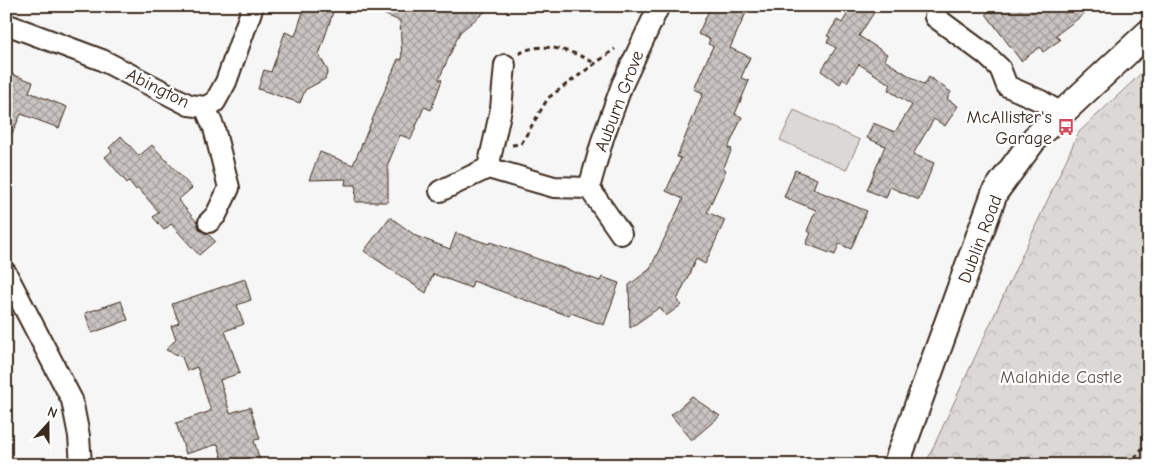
<svg xmlns="http://www.w3.org/2000/svg" width="1155" height="471" font-family="'Comic Neue',sans-serif">
	<style>
		.forest { fill: url(#forest-crowns); stroke: #8b827a }
		.pitch { fill: #dbd9d6; stroke: #8b827a }
		.building { fill: url(#building-cross-hatch); stroke: #3b2a1e }
		.lines { fill: none; stroke-linecap: round; stroke-linejoin: round }
		.minor-casing { stroke: #3b2a1e; stroke-width: 24 }
		.major-casing { stroke: #3b2a1e; stroke-width: 29 }
		.path { stroke: #3b2a1e; stroke-width: 3; stroke-dasharray: 5 4; stroke-linecap: butt }
		.minor { stroke: #fff; stroke-width: 20 }
		.major { stroke: #fff; stroke-width: 25 }
		.labels { text-anchor: middle; stroke-width: 4.5; stroke-linejoin: round; paint-order: stroke }
		.street-label { font-size: 18px; fill: #3b2a1e; stroke: #fff }
		.poi-label { font-size: 18px; fill: #3b2a1e; stroke: #fff; text-anchor: end }
		.park-label { font-size: 18px; fill: #63564c; stroke: #fff }
	</style>
	<defs>
		<pattern id="forest-crowns" width="20" height="18" patternUnits="userSpaceOnUse" patternTransform="scale(1.25)"><rect width="20" height="18" fill="#dbd9d6"/><path d="M2 6a3 3 0 1 1 6 0M12 15a3 3 0 1 1 6 0" fill="none" stroke="#bdbab7"/></pattern>
		<pattern id="building-cross-hatch" width="8" height="8" patternUnits="userSpaceOnUse" patternTransform="scale(1.25)"><rect width="8" height="8" fill="#c9c3c1"/><path d="M0 0l8 8M0 8l8-8" fill="none" stroke="#a49f9c"/></pattern>
	</defs>
	<rect width="100%" height="100%" fill="#f7f6f6"/>
	<filter id="ink" filterUnits="userSpaceOnUse"><feTurbulence type="fractalNoise" baseFrequency=".02" numOctaves="2"/><feDisplacementMap in="SourceGraphic" scale="10" xChannelSelector="R" yChannelSelector="G"/><feConvolveMatrix kernelMatrix="1 2 1 2 8 2 1 2 1" color-interpolation-filters="sRGB"/></filter>
	<g filter="url(#ink)">
		<path class="forest" d="M 1149,66 L 1149,465 L 925,465 L 1079,132 Z"/>
		<path class="pitch" d="M 794,110 L 860,140 L 846,170 L 780,140 Z"/>
		<path class="building" d="M 305,6 L 335,6 L 319,55 L 328,71 L 325,79 L 305,90 L 300,103 L 258,89 L 264,70 L 271,72 L 285,32 L 295,36 Z
			M 364,6 L 492,6 L 460,32 L 439,79 L 442,80 L 431,110 L 424,107 L 411,139 L 400,135 L 388,164 L 388,202 L 355,202 L 356,185 L 345,185 L 346,179 L 309,180 L 320,152 L 353,165 L 398,59 L 402,60 L 400,21 Z
			M 711,6 L 749,6 L 730,48 L 750,57 L 741,78 L 749,81 L 735,114 L 742,117 L 728,148 L 732,149 L 723,169 L 726,170 L 707,212 L 725,220 L 705,264 L 696,259 L 677,300 L 681,305 L 666,316 L 660,307 L 630,328 L 629,285 L 650,269 L 683,199 L 666,191 L 681,158 L 677,157 L 703,93 L 694,89 L 713,46 L 708,44 L 710,39 L 698,34 Z
			M 852,6 L 878,6 L 859,36 L 887,54 L 884,60 L 924,85 L 929,77 L 951,92 L 947,99 L 958,106 L 945,126 L 934,119 L 913,154 L 934,163 L 919,200 L 890,187 L 886,198 L 867,190 L 885,146 L 867,138 L 873,123 L 895,132 L 912,105 L 888,90 L 891,85 L 859,64 L 847,82 L 843,79 L 840,84 L 821,71 L 836,48 L 827,42 L 830,37 L 827,36 L 837,20 L 842,23 Z
			M 997,6 L 1095,6 L 1056,35 L 1060,40 L 1043,52 L 1040,47 L 1021,61 L 986,14 Z
			M 6,72 L 33,82 L 29,92 L 67,107 L 59,128 L 21,114 L 6,147 Z
			M 121,136 L 139,156 L 152,145 L 192,188 L 178,200 L 197,222 L 200,230 L 208,234 L 215,241 L 199,255 L 171,224 L 164,230 L 153,217 L 159,212 L 138,188 L 136,190 L 129,181 L 127,183 L 105,157 L 112,151 L 109,148 Z
			M 795,170 L 817,179 L 813,189 L 867,211 L 851,249 L 839,244 L 835,255 L 806,244 L 811,233 L 807,231 L 816,210 L 784,197 Z
			M 390,217 L 416,236 L 450,249 L 456,233 L 489,244 L 490,242 L 600,281 L 602,277 L 619,283 L 604,325 L 571,313 L 569,316 L 473,281 L 471,288 L 433,274 L 426,293 L 364,251 Z
			M 245,279 L 251,300 L 237,305 L 244,324 L 225,331 L 240,373 L 220,380 L 230,413 L 250,407 L 260,439 L 254,440 L 261,465 L 224,465 L 218,444 L 186,454 L 176,423 L 211,411 L 197,367 L 187,371 L 182,357 L 166,350 L 176,339 L 171,326 L 179,323 L 172,304 Z
			M 121,301 L 128,320 L 92,333 L 85,313 Z
			M 692,397 L 720,416 L 692,440 L 671,415 Z"/>
		<g class="lines">
			<g class="minor-casing">
				<path id="minor" d="M 935,17 L 985,54 L 1000,68 L 1007,86 L 1041,101 L 1061,113
					M 6,24 L 102,60 L 189,105 L 205,107 L 215,102 L 226,82 L 253,6
					M 505,65 L 501,109 L 488,168 L 554,187 L 589,188 L 603,138 L 622,85 L 659,6
					M 205,107 L 214,128 L 229,188 L 216,215 L 209,222
					M 589,188 L 621,234
					M 440,191 L 488,168
					M 6,273 L 72,400 L 79,436 L 81,465"/>
			</g>
			<g class="major-casing">
				<path id="major" d="M 896,465 L 995,192 L 1035,138 L 1149,32"/>
			</g>
			<path class="path" d="M 519,54 C 541,39 576,52 596,64
				M 512,145 L 521,144 L 548,98 L 615,49
				M 1129,465 L 1149,440"/>
			<use href="#minor" class="minor"/>
			<use href="#major" class="major"/>
		</g>
	</g>
	<defs>
		<g id="bus-bare" transform="scale(1.35)"><path d="M-5-6H5V4H4V6H2V4H-2V6H-4V4H-5ZM-3.5-4V0h7V-4ZM-3.5 1.2v1.5H-2V1.2ZM2 1.2v1.5H3.5V1.2Z" fill="#d1495b" stroke="#fff" stroke-width="2.5" paint-order="stroke"/></g>
	</defs>
	<g fill-rule="evenodd">
		<use href="#bus-bare" x="1066" y="127"/>
	</g>
	<g class="labels">
		<g class="street-label">
			<text transform="translate(158 88) rotate(26)" y="6">Abington</text>
			<text transform="translate(619 101) rotate(-69)" y="6">Auburn Grove</text>
			<text transform="translate(980 239) rotate(-69)" y="6">Dublin Road</text>
		</g>
		<g class="poi-label">
			<text x="1052" y="123">McAllister's<tspan x="1052" dy="21">Garage</tspan></text>
		</g>
		<g class="park-label">
			<text x="1061" y="383">Malahide Castle</text>
		</g>
	</g>
	<rect width="1155" height="471" fill="none" stroke="#fff" stroke-width="25"/>
	<rect x="12" y="12" width="1130" height="446" fill="none" stroke="#3b2a1e" stroke-width="2" filter="url(#ink)"/>
	<g transform="translate(48 424) rotate(21)" stroke="#ffffff" stroke-width="4" paint-order="stroke">
	<path d="M0-4L9 19L0 12L-9 19Z" fill="#3b2a1e"/>
	<text y="-8" font-size="14" font-weight="bold" text-anchor="middle" fill="#3b2a1e">N</text>
	</g>
</svg>
